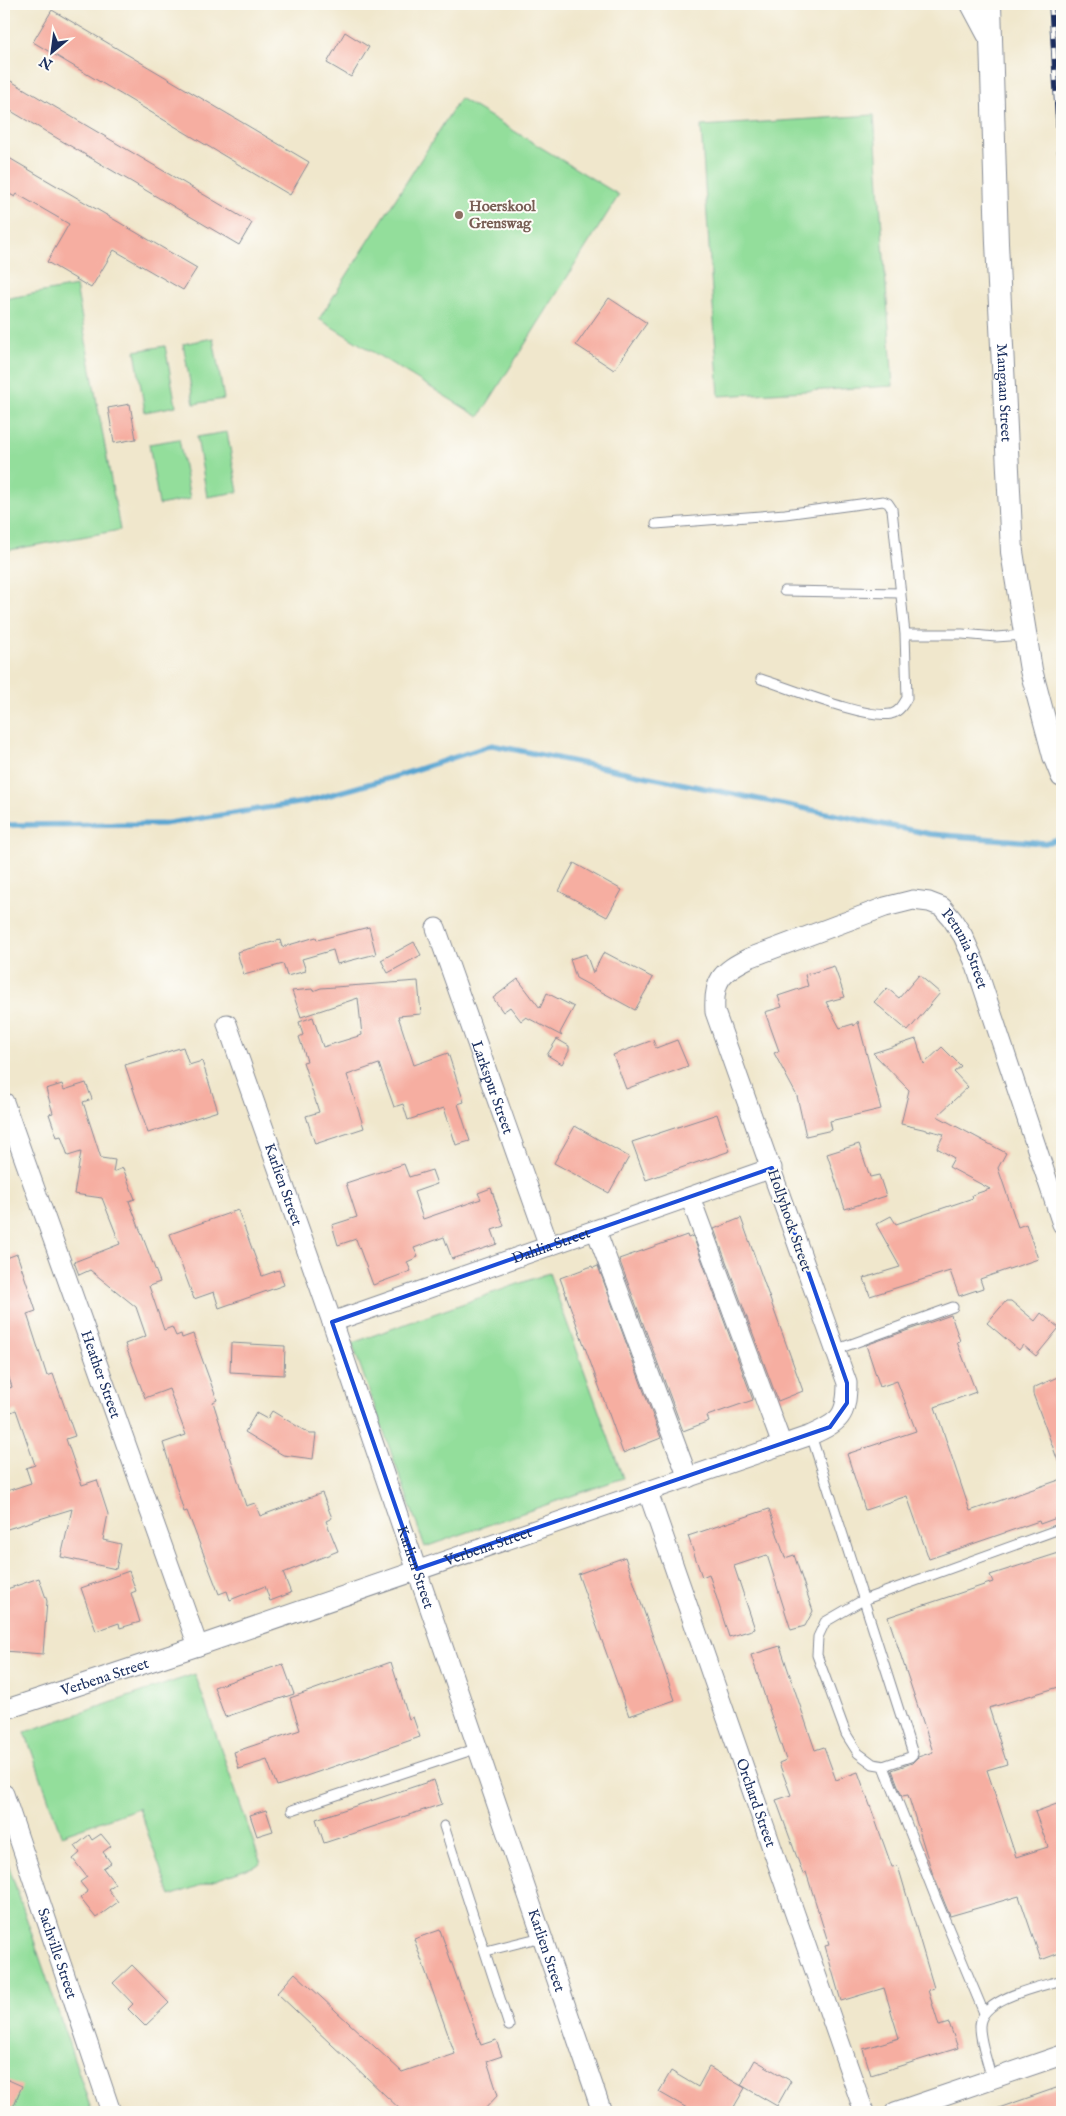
<svg xmlns="http://www.w3.org/2000/svg" width="1066" height="2116" font-family="'IM FELL English',serif">
	<style>
		.green { fill: #93de9b; stroke: #57867c }
		.lines { fill: none; stroke-linecap: round; stroke-linejoin: round }
		.stream { stroke: #58a5d1; stroke-width: 5.5 }
		.building { fill: #f6aea1 }
		.service-casing { stroke: #868b95; stroke-width: 11 }
		.minor-casing { stroke: #868b95; stroke-width: 21 }
		.tertiary-casing { stroke: #868b95; stroke-width: 24 }
		.service { stroke: #fff; stroke-width: 9 }
		.minor { stroke: #fff; stroke-width: 19 }
		.tertiary { stroke: #fff; stroke-width: 22 }
		.rail-casing { stroke: #1b2f5e; stroke-width: 5.5 }
		.rail { stroke: #fdfcf7; stroke-width: 4; stroke-dasharray: 11; stroke-linecap: butt }
		.marked { fill: none; stroke: #1d4ed8; stroke-width: 4; stroke-linejoin: round }
		.education-dot { fill: #8d6e63; stroke: #fdfcf7; stroke-width: 2 }
		.labels { text-anchor: middle; stroke-width: 4; stroke-linejoin: round; paint-order: stroke }
		.education-label { font-size: 15px; font-weight: bold; fill: #785e54; stroke: #fdfcf7; text-anchor: start }
		.street-label { font-size: 15px; fill: #1b2f5e; stroke: #fdfcf7 }
	</style>
	<rect width="100%" height="100%" fill="#fdfcf7"/>
	<filter id="ink" filterUnits="userSpaceOnUse"><feTurbulence type="fractalNoise" baseFrequency=".02" numOctaves="2"/><feDisplacementMap in="SourceGraphic" scale="10" xChannelSelector="R" yChannelSelector="G"/><feConvolveMatrix kernelMatrix="1 2 1 2 8 2 1 2 1" color-interpolation-filters="sRGB"/></filter>
	<filter id="wash" filterUnits="userSpaceOnUse"><feTurbulence type="fractalNoise" baseFrequency=".0096" numOctaves="4" result="noise"/><feDisplacementMap in="SourceGraphic" scale="20" xChannelSelector="R" yChannelSelector="G"/><feGaussianBlur stdDeviation="1.12" result="paint"/><feColorMatrix in="noise" values="0 0 0 0 0 0 0 0 0 0 0 0 0 0 0 0 0 1.4 0 .05"/><feComposite in="paint" operator="in"/></filter>
	<g filter="url(#wash)">
		<rect width="100%" height="100%" fill="#f0e7cc"/>
		<path class="green" d="M 460,98 L 619,195 L 479,417 L 319,319 Z
			M 874,115 L 893,386 L 719,396 L 701,126 Z
			M 76,286 L 120,530 L 4,551 L 4,299 Z
			M 213,338 L 224,399 L 194,404 L 183,344 Z
			M 165,346 L 176,406 L 145,412 L 135,351 Z
			M 227,432 L 238,492 L 207,497 L 197,437 Z
			M 179,439 L 190,499 L 159,505 L 149,444 Z
			M 549,1273 L 623,1478 L 425,1547 L 352,1343 Z
			M 195,1674 L 261,1864 L 170,1896 L 139,1808 L 61,1835 L 25,1732 Z
			M 4,1852 L 92,2112 L 4,2112 Z"/>
		<g class="lines">
			<path class="stream" d="M 4,825 L 163,824 L 305,802 L 397,776 L 492,745 L 930,834 L 1045,843 L 1062,838"/>
		</g>
		<g id="blocks">
			<path class="building" d="M 52,10 L 309,162 L 290,195 L 33,42 Z
				M 345,32 L 369,47 L 351,77 L 327,63 Z
				M 4,77 L 252,223 L 239,245 L 4,107 Z
				M 4,155 L 197,268 L 183,290 L 114,250 L 91,288 L 47,262 L 69,224 L 17,194 L 15,197 L 4,191 Z
				M 609,298 L 647,323 L 614,370 L 576,345 Z
				M 130,404 L 136,439 L 114,443 L 108,408 Z
				M 574,863 L 622,890 L 607,917 L 559,891 Z
				M 369,927 L 376,954 L 337,964 L 333,950 L 302,959 L 306,971 L 287,976 L 283,964 L 244,975 L 237,952 L 280,940 L 282,947 L 316,937 L 317,940 Z
				M 414,942 L 421,955 L 388,973 L 381,960 Z
				M 604,952 L 653,978 L 635,1010 L 576,978 L 570,959 L 586,954 L 593,973 Z
				M 834,966 L 845,997 L 826,1002 L 840,1028 L 853,1024 L 854,1026 L 858,1021 L 881,1109 L 830,1121 L 832,1130 L 806,1136 L 797,1096 L 774,1053 L 779,1051 L 765,1012 L 782,1007 L 778,996 L 808,986 L 805,975 Z
				M 919,975 L 940,993 L 908,1031 L 874,1002 L 887,988 L 899,998 Z
				M 518,979 L 540,1008 L 547,993 L 574,1007 L 560,1033 L 562,1036 L 526,1017 L 521,1021 L 510,1007 L 503,1012 L 493,998 Z
				M 418,981 L 421,1014 L 398,1016 L 414,1065 L 448,1053 L 464,1102 L 458,1104 L 470,1141 L 456,1145 L 444,1108 L 408,1120 L 403,1104 L 394,1107 L 379,1064 L 347,1075 L 364,1128 L 315,1144 L 306,1116 L 319,1112 L 303,1062 L 307,1061 L 299,1037 L 303,1035 L 299,1022 L 313,1017 L 323,1047 L 362,1035 L 358,998 L 301,1017 L 292,991 L 312,989 L 313,991 L 321,988 Z
				M 557,1039 L 569,1046 L 569,1051 L 562,1064 L 547,1055 Z
				M 916,1039 L 924,1064 L 942,1047 L 961,1066 L 954,1072 L 968,1087 L 937,1116 L 1006,1153 L 998,1168 L 1018,1227 L 1026,1224 L 1038,1259 L 980,1279 L 983,1288 L 959,1296 L 950,1271 L 870,1296 L 864,1278 L 900,1267 L 876,1224 L 891,1216 L 896,1224 L 973,1198 L 972,1195 L 990,1189 L 949,1167 L 954,1158 L 937,1148 L 944,1134 L 901,1124 L 909,1090 L 873,1053 Z
				M 653,1040 L 656,1048 L 677,1040 L 688,1066 L 626,1089 L 613,1055 Z
				M 183,1047 L 189,1065 L 202,1061 L 218,1111 L 148,1133 L 125,1065 Z
				M 86,1083 L 92,1099 L 83,1102 L 101,1158 L 115,1160 L 113,1172 L 123,1168 L 135,1199 L 129,1201 L 160,1282 L 149,1286 L 164,1330 L 172,1327 L 176,1336 L 181,1334 L 182,1338 L 193,1334 L 217,1400 L 213,1402 L 246,1506 L 255,1503 L 260,1516 L 322,1493 L 332,1518 L 326,1521 L 338,1551 L 283,1573 L 291,1593 L 270,1601 L 265,1586 L 230,1600 L 227,1591 L 219,1594 L 187,1511 L 184,1512 L 163,1443 L 186,1435 L 169,1389 L 145,1398 L 125,1344 L 146,1336 L 136,1307 L 90,1270 L 79,1275 L 74,1262 L 120,1244 L 102,1198 L 74,1194 L 81,1152 L 68,1156 L 61,1136 L 57,1137 L 49,1114 L 53,1113 L 46,1089 L 62,1084 L 64,1090 Z
				M 717,1114 L 730,1151 L 646,1180 L 632,1142 Z
				M 575,1126 L 629,1157 L 609,1193 L 554,1163 Z
				M 859,1144 L 870,1177 L 879,1175 L 886,1196 L 845,1209 L 827,1154 Z
				M 404,1164 L 409,1177 L 432,1170 L 437,1184 L 414,1192 L 423,1219 L 481,1199 L 478,1193 L 491,1188 L 504,1226 L 492,1230 L 497,1244 L 452,1259 L 444,1237 L 414,1248 L 418,1257 L 407,1262 L 411,1271 L 373,1285 L 356,1239 L 338,1245 L 332,1225 L 357,1217 L 346,1183 Z
				M 238,1210 L 262,1276 L 279,1270 L 284,1285 L 219,1308 L 214,1292 L 194,1299 L 170,1234 Z
				M 741,1218 L 803,1391 L 778,1401 L 714,1229 Z
				M 687,1235 L 688,1238 L 693,1236 L 753,1400 L 707,1416 L 709,1421 L 683,1431 L 619,1259 Z
				M 17,1254 L 36,1311 L 27,1314 L 47,1376 L 53,1374 L 75,1436 L 66,1439 L 82,1485 L 97,1480 L 108,1514 L 103,1540 L 121,1544 L 116,1569 L 61,1557 L 72,1509 L 4,1530 L 4,1492 L 31,1483 L 26,1468 L 35,1465 L 16,1410 L 4,1415 L 4,1390 L 12,1387 L 4,1363 L 4,1259 Z
				M 592,1266 L 593,1268 L 598,1266 L 661,1438 L 623,1453 L 560,1278 Z
				M 1006,1301 L 1011,1301 L 1035,1321 L 1041,1313 L 1059,1328 L 1036,1356 L 1023,1345 L 1019,1350 L 987,1323 Z
				M 951,1315 L 960,1341 L 957,1342 L 976,1392 L 935,1407 L 970,1511 L 1062,1479 L 1062,1516 L 1040,1524 L 1039,1521 L 929,1559 L 907,1496 L 865,1510 L 847,1454 L 916,1431 L 897,1381 L 880,1387 L 866,1345 Z
				M 231,1343 L 285,1346 L 284,1375 L 230,1372 Z
				M 1062,1375 L 1062,1469 L 1061,1469 L 1033,1394 L 1033,1388 Z
				M 272,1411 L 310,1434 L 316,1434 L 313,1459 L 283,1455 L 245,1432 L 256,1413 L 267,1419 Z
				M 769,1509 L 785,1558 L 794,1555 L 813,1611 L 805,1626 L 791,1630 L 767,1555 L 734,1566 L 755,1629 L 729,1637 L 709,1574 L 702,1577 L 688,1536 Z
				M 1062,1552 L 1062,1686 L 989,1708 L 1007,1764 L 987,1770 L 1016,1857 L 1048,1847 L 1035,1812 L 1062,1802 L 1062,1952 L 1041,1960 L 1019,1896 L 950,1916 L 932,1872 L 908,1795 L 902,1796 L 892,1770 L 912,1763 L 918,1757 L 933,1752 L 888,1617 L 993,1582 L 990,1575 Z
				M 625,1557 L 675,1700 L 629,1716 L 578,1574 Z
				M 129,1571 L 136,1591 L 131,1593 L 140,1622 L 120,1628 L 119,1623 L 96,1631 L 81,1588 Z
				M 39,1578 L 47,1601 L 43,1654 L 4,1651 L 4,1590 Z
				M 780,1646 L 815,1750 L 824,1747 L 836,1780 L 858,1772 L 892,1867 L 898,1866 L 934,1988 L 928,1990 L 939,2026 L 949,2023 L 958,2048 L 871,2075 L 863,2049 L 899,2038 L 884,1988 L 841,2001 L 825,1946 L 829,1945 L 806,1872 L 803,1874 L 776,1800 L 791,1795 L 779,1763 L 786,1760 L 751,1655 Z
				M 391,1662 L 409,1719 L 413,1717 L 420,1737 L 277,1786 L 267,1760 L 239,1769 L 234,1752 L 300,1730 L 290,1698 Z
				M 283,1664 L 294,1694 L 225,1717 L 214,1687 Z
				M 434,1780 L 442,1804 L 324,1843 L 316,1819 Z
				M 266,1810 L 273,1831 L 257,1836 L 250,1815 Z
				M 101,1834 L 111,1846 L 103,1852 L 111,1863 L 103,1868 L 115,1884 L 108,1889 L 118,1902 L 96,1918 L 80,1898 L 88,1892 L 80,1882 L 87,1877 L 73,1859 L 80,1853 L 75,1846 L 89,1835 L 92,1840 Z
				M 440,1930 L 481,2045 L 496,2040 L 502,2056 L 487,2061 L 498,2095 L 482,2112 L 403,2112 L 277,1993 L 295,1973 L 402,2072 L 455,2054 L 414,1939 Z
				M 132,1965 L 169,2003 L 145,2026 L 128,2009 L 133,2004 L 113,1983 Z
				M 755,2060 L 791,2081 L 777,2106 L 741,2085 Z
				M 709,2067 L 745,2088 L 731,2112 L 694,2112 L 659,2092 L 671,2071 L 698,2087 Z
				M 4,2078 L 22,2086 L 11,2112 L 4,2112 Z
				M 1062,2086 L 1062,2112 L 993,2112 L 993,2110 Z"/>
		</g>
	</g>
	<g filter="url(#ink)">
		<use href="#blocks" fill-opacity="0" stroke="#868b95" stroke-width="1"/>
		<g class="lines">
			<g class="service-casing">
				<path id="service" d="M 656,524 L 785,514 L 883,501 L 888,503 L 892,509 L 905,634 L 907,698 C 903,705 899,712 891,714 C 864,719 790,688 761,679
					M 784,591 L 901,593
					M 905,634 L 962,634 L 996,637 L 1025,635
					M 835,1350 L 953,1307
					M 811,1435 L 913,1754 L 910,1757 L 886,1765 L 885,1769 L 935,1896 L 984,2013
					M 885,1766 L 873,1764 L 858,1753 L 846,1734 L 817,1655 L 818,1637 L 825,1622 L 863,1600 L 1062,1528
					M 292,1810 L 478,1748
					M 444,1826 L 509,2026
					M 486,1951 L 542,1937
					M 992,2079 C 988,2064 980,2042 980,2027 C 979,1998 1040,1987 1062,1980"/>
			</g>
			<g class="minor-casing">
				<g id="minor">
					<path id="s1" d="M 436,928 L 549,1246"/>
					<path id="s2" d="M 227,1024 L 332,1322 L 602,2112"/>
					<path id="s3" d="M 4,1102 L 198,1646"/>
					<path d="M 690,1197 L 782,1445"/>
					<path d="M 596,1230 L 688,1478"/>
					<path id="s4" d="M 332,1322 L 772,1168"/>
					<path id="s5" d="M 648,1492 L 864,2112"/>
					<path id="s6" d="M 4,1710 L 198,1646 L 811,1435 C 840,1422 847,1416 847,1383 L 715,1012 C 713,980 721,972 749,958 L 885,907 L 913,900 L 929,902 L 942,907 L 952,919 L 963,936 L 975,963 L 1062,1224"/>
					<path id="s7" d="M 4,1794 L 111,2112"/>
					<path d="M 895,2112 L 1062,2055"/>
				</g>
			</g>
			<g class="tertiary-casing">
				<g id="tertiary">
					<path d="M 972,4 L 988,34"/>
					<path id="s8" d="M 990,4 L 997,243 L 1012,552 L 1031,670 L 1054,756 L 1062,776"/>
				</g>
			</g>
			<use href="#service" class="service"/>
			<use href="#minor" class="minor"/>
			<use href="#tertiary" class="tertiary"/>
			<g class="rail-casing">
				<path id="rail" d="M 1051,4 L 1062,193"/>
			</g>
			<use href="#rail" class="rail"/>
		</g>
	</g>
	<path class="marked" d="M 772,1168 L 847,1383 L 847,1403 L 830,1427 L 417,1569 L 332,1322 Z"/>
	<circle class="education-dot" cx="459" cy="215" r="5"/>
	<g class="labels">
		<g class="education-label">
			<text x="469" y="211">Hoerskool<tspan x="469" dy="17">Grenswag</tspan></text>
		</g>
		<g class="street-label">
			<text dy="5" stroke="none"><textPath href="#s8" startOffset="389">Mangaan Street</textPath></text>
			<text dy="5" stroke="none"><textPath href="#s6" startOffset="1638">Petunia Street</textPath></text>
			<text dy="5" stroke="none"><textPath href="#s1" startOffset="169">Larkspur Street</textPath></text>
			<text dy="5" stroke="none"><textPath href="#s2" startOffset="170">Karlien Street</textPath></text>
			<text transform="translate(790 1220) rotate(71)" y="5">Hollyhock Street</text>
			<text dy="5" stroke="none"><textPath href="#s4" startOffset="232">Dahlia Street</textPath></text>
			<text dy="5" stroke="none"><textPath href="#s3" startOffset="289">Heather Street</textPath></text>
			<text dy="5" stroke="none"><textPath href="#s6" startOffset="511">Verbena Street</textPath></text>
			<text dy="5" stroke="none"><textPath href="#s2" startOffset="575">Karlien Street</textPath></text>
			<text dy="5" stroke="none"><textPath href="#s6" startOffset="106">Verbena Street</textPath></text>
			<text dy="5" stroke="none"><textPath href="#s5" startOffset="329">Orchard Street</textPath></text>
			<text dy="5" stroke="none"><textPath href="#s2" startOffset="980">Karlien Street</textPath></text>
			<text dy="5" stroke="none"><textPath href="#s7" startOffset="168">Sachville Street</textPath></text>
		</g>
	</g>
	<rect width="1066" height="2116" fill="none" stroke="#fdfcf7" stroke-width="20"/>
	<g transform="translate(52 52) rotate(209)" stroke="#fdfcf7" stroke-width="4" paint-order="stroke">
	<path d="M0-4L9 19L0 12L-9 19Z" fill="#1b2f5e"/>
	<text y="-8" font-size="14" font-weight="bold" text-anchor="middle" fill="#1b2f5e">N</text>
	</g>
</svg>
